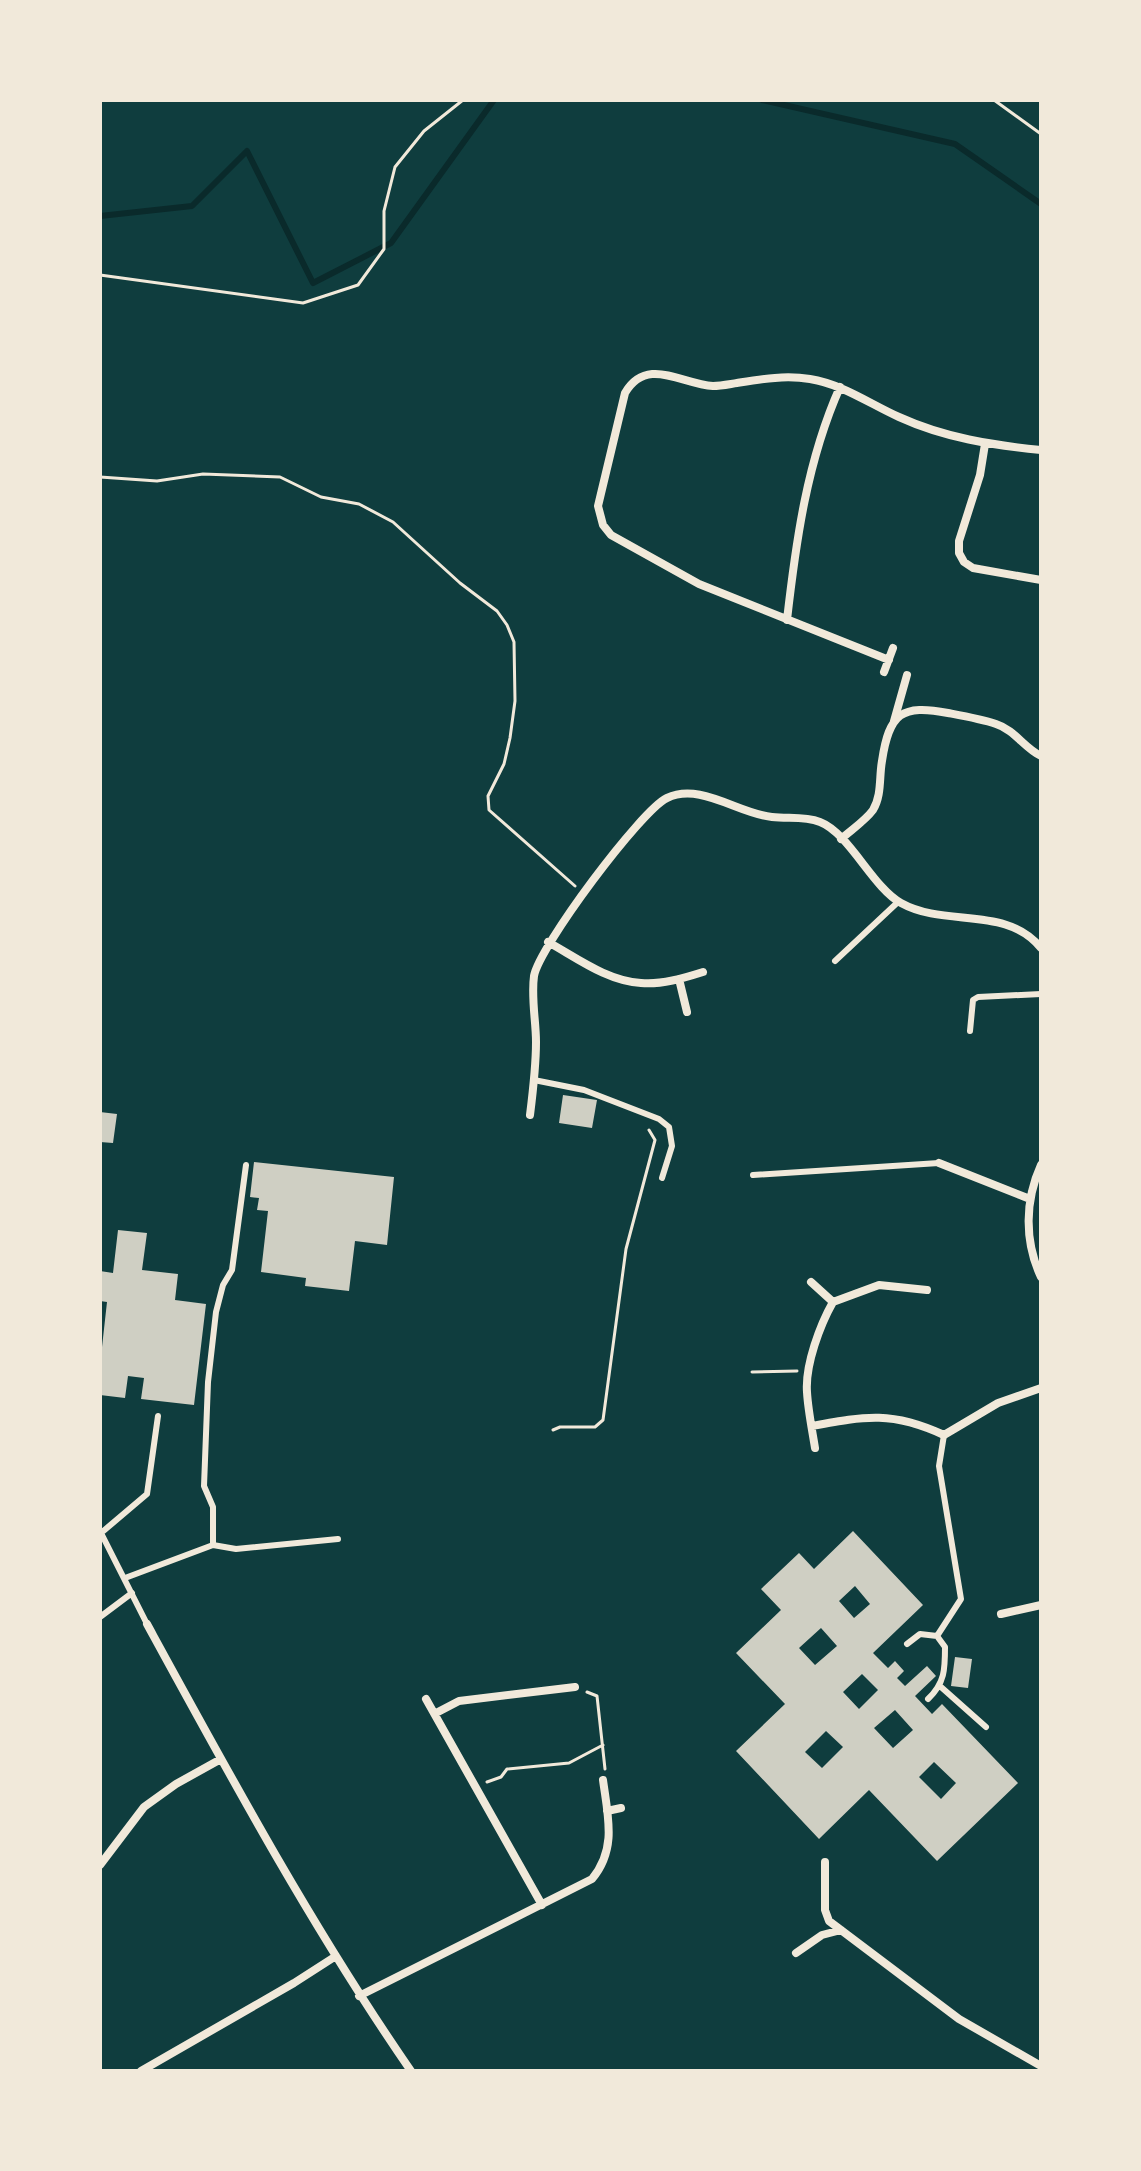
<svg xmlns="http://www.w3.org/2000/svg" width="1141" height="2171" font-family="Overpass,sans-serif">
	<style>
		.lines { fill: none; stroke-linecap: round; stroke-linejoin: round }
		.stream { stroke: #0a2a2b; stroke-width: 6 }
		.building { fill: #cfcfc3; fill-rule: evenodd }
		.path { stroke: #f1e9da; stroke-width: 3 }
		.service { stroke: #f1e9da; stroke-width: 6 }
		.minor { stroke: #f1e9da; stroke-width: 8 }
	</style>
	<rect width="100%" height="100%" fill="#0f3d3e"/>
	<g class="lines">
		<path class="stream" d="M 762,100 L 955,144 L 1041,204
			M 100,216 L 192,206 L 247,151 L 313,283 L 391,243 L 494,100"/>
	</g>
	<path class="building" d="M 563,1095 L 597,1100 L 592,1128 L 559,1123 Z
		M 100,1112 L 117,1114 L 113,1143 L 100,1142 Z
		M 254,1162 L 394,1177 L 387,1245 L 355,1241 L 349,1291 L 305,1286 L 306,1278 L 261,1272 L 268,1211 L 257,1210 L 259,1198 L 250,1197 Z
		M 118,1230 L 147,1233 L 142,1270 L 178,1274 L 175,1300 L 206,1304 L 194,1405 L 141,1399 L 144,1378 L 128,1376 L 125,1398 L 100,1395 L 100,1365 L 107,1302 L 100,1301 L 100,1271 L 113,1273 Z
		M 853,1531 L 923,1605 L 873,1653 L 888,1668 L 895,1661 L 904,1671 L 897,1678 L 905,1686 L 927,1666 L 936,1676 L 915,1696 L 932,1714 L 942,1704 L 1018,1783 L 937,1861 L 869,1790 L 819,1839 L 736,1751 L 785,1704 L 736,1653 L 781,1610 L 761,1589 L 799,1553 L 814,1569 ZM 855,1586 L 870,1604 L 854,1618 L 839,1601 ZM 821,1628 L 837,1646 L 815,1665 L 799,1648 ZM 862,1674 L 878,1690 L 859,1709 L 843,1692 ZM 895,1710 L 913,1730 L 893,1748 L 874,1728 ZM 826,1731 L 843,1747 L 822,1768 L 805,1752 ZM 934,1762 L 956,1783 L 941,1799 L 919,1777 Z
		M 955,1657 L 972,1659 L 968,1688 L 951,1686 Z"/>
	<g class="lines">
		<path class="path" d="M 994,100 L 1041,134
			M 100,275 L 303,303 L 358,285 L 384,249 L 384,211 L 395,167 L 424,131 L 463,100
			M 100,477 L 157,481 L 203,474 L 280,477 L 321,497 L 359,504 L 393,522 L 460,583 L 497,611 L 507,625 L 514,642 L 515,701 L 510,738 L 504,764 L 488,796 L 489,810 L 575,886
			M 752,1372 L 797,1371
			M 553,1430 L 560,1427 L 595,1427 L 603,1420 L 626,1249 L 655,1140 L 649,1130
			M 587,1692 L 597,1696 L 605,1769
			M 487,1782 L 501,1777 L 507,1769 L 569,1763 L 603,1745"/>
		<path class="service" d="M 835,961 L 898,902
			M 970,1031 L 973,1000 L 978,997 L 1041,994
			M 534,1080 L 584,1090 L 659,1119 L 669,1127 L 672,1146 L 662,1178
			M 753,1175 L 939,1163
			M 100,1531 L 147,1624
			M 101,1533 L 147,1494 L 158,1416
			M 213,1545 L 236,1549 L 338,1539
			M 125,1578 L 213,1545 L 213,1507 L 204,1486 L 208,1382 L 216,1312 L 223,1285 L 232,1270 L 246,1165
			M 100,1617 L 132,1593
			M 907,1644 L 920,1634 L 937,1636 L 961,1599 L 939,1466 L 944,1435
			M 941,1687 L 986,1727
			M 928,1699 C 945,1683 945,1669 945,1647 L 937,1636"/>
		<path class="minor" d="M 985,444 L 980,475 L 959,541 L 959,553 L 964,562 L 973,568 L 1041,580
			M 787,620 C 796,541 807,461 840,387
			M 889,660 L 699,584 L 611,535 L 603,525 L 598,506 L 625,393 C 647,356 681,384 713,386 C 721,386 730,384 737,383 C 762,379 785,375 810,379 C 842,384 870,404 899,417 C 945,438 992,445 1041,450
			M 884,672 L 893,648
			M 894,721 L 907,675
			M 841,839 C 851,830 865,821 873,810 C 882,795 879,777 882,761 C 889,713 902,704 948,713 C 964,716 981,719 996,724 C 1015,730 1024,748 1041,756
			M 548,942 C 577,958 607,981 641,983 C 661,985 684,978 703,972
			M 679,979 L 687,1012
			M 530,1115 C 533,1091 536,1067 536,1042 C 536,1021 531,998 534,976 C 539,947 641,810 667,798 C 700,782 739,814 772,817 C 788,819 804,816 820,822 C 849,833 873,888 901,903 C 946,928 1006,905 1041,948
			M 939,1163 L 1030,1199
			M 1041,1165 C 1025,1200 1024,1241 1041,1277
			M 811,1282 L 833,1302 C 820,1325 805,1365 807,1392 C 808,1410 812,1429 815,1448
			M 833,1302 L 879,1285 L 927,1290
			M 812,1426 C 866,1416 892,1411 944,1435 L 998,1403 L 1041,1388
			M 1001,1614 L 1041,1605
			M 147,1624 C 230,1776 313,1929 411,2071
			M 426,1699 L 542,1905
			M 436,1713 L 459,1701 L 575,1687
			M 607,1811 L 621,1808
			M 825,1862 L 825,1910 L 829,1921 L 959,2019 L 1041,2066
			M 100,1865 L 144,1807 L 176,1784 L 221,1759
			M 796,1953 L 822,1935 L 841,1930
			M 359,1996 L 592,1879 C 617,1849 608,1817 603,1780
			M 141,2071 L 294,1983 L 336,1956"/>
	</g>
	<rect width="1141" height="2171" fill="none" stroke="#f1e9da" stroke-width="204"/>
</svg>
